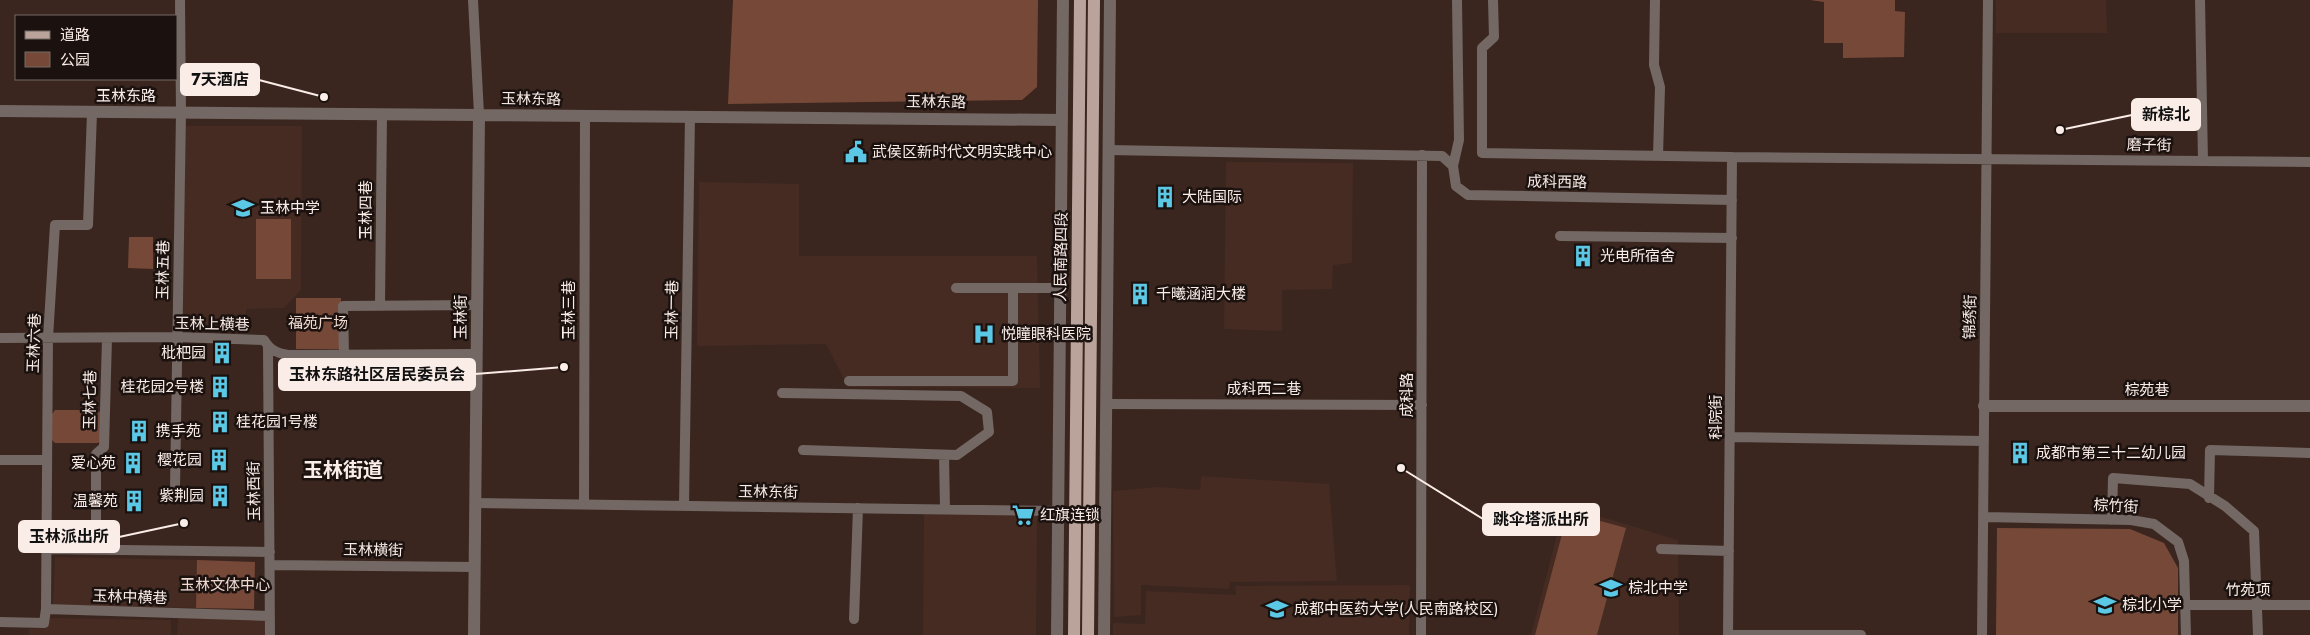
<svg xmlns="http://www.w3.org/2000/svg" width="2310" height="635" font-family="Jost,'Noto Sans SC',sans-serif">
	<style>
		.built { fill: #462b22 }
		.green { fill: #764838 }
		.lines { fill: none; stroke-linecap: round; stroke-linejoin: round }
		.minor { stroke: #736864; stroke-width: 10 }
		.tertiary { stroke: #736864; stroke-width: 12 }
		.primary { stroke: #b9a39b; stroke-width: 12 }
		.labels { text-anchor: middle; stroke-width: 5; stroke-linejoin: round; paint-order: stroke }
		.street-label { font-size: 15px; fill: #faece7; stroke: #1b120f }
		.poi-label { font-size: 15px; fill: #faece7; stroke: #1b120f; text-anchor: start }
		.park-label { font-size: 15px; fill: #efd8d0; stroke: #1b120f }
		.district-label { font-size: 20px; font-weight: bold; fill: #faece7; stroke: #1b120f }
		.leader { fill: none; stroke: #faece7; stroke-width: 2 }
		.callout-dot { fill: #faece7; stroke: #1b120f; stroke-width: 2 }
		.callout { fill: #faece7; stroke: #faece7; stroke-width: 2 }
		.callout-label { font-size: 16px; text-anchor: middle; font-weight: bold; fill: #111 }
	</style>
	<rect width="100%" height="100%" fill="#3a261f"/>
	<path class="built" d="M 1996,0 L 2106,0 L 2107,33 L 1996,33 Z
		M 185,126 L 302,126 L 301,290 L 284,308 L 246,309 L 246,330 L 182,330 Z
		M 1226,162 L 1353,163 L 1352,263 L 1333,265 L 1332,289 L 1282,290 L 1282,331 L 1224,329 Z
		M 699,182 L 799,184 L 799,256 L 1037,256 L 1040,388 L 848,387 L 826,344 L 697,346 Z
		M 1201,476 L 1329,484 L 1337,581 L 1230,582 L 1229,589 L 1141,585 L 1141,615 L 1114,617 L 1113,491 L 1158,487 L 1200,490 Z
		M 1565,504 L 1569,507 L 1678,540 L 1679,635 L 1531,635 Z
		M 924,514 L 1037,515 L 1036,635 L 923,635 Z
		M 55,557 L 197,560 L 196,608 L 53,605 Z
		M 1410,585 L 1409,635 L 1113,635 L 1113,623 L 1145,624 L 1146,591 L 1236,595 L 1235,586 Z
		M 49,618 L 171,620 L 171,635 L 29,635 L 29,629 L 47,628 Z
		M 178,618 L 265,619 L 265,635 L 177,635 Z"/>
	<path class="green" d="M 733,0 L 1038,0 L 1037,87 L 1022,100 L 728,104 Z
		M 1810,0 L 1895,0 L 1895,11 L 1905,12 L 1904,57 L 1843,58 L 1843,43 L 1824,43 L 1824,2 Z
		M 256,219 L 291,219 L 291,279 L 256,279 Z
		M 129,237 L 153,237 L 153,269 L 128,268 Z
		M 296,298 L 341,298 L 341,349 L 296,349 Z
		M 55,410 L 98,410 L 102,415 L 102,439 L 98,443 L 55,443 L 51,439 L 52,414 Z
		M 1568,512 L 1626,528 L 1597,635 L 1535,635 Z
		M 1997,528 L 2130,529 L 2164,543 L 2178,568 L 2178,635 L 1996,635 Z
		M 197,560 L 255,562 L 254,609 L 196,608 Z"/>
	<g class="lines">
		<path class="minor" d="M 473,0 L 479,114
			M 1493,0 L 1494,37 L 1482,48 L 1482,153 L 1732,157
			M 1655,0 L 1654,65 L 1660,87 L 1658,156
			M 2200,0 L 2203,161
			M 1109,150 L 1442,156 L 1453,166 L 1456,186 L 1468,195 L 1732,200
			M 1453,166 L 1459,140 L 1457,0
			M 1560,236 L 1732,238
			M 956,288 L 1061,288
			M 380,306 L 382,114
			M 0,338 L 177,337 L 264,340 C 270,350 277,353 288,355 L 477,354
			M 268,347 L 270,635
			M 344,355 L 343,306 L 478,305
			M 849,381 L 1013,381 L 1013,288
			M 782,393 L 961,396 L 987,412 L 989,432 L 957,455 L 803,450
			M 1106,404 L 1422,405
			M 1731,437 L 1984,441
			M 944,455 L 945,509
			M 0,460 L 47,460
			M 175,488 L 181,113 L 180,0
			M 2209,498 L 2210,450 L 2310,453
			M 476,503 L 1059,511
			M 584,504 L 585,116
			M 684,505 L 690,116
			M 1983,517 L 2131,520 L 2154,524 L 2178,542 L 2184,561 L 2186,635
			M 2112,520 L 2113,478 L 2190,484 L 2225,506 L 2254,531 L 2258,635
			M 46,549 L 270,552
			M 1661,549 L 1729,551
			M 96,550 L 96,454 L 104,447 L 107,338
			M 270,565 L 475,567
			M 2185,605 L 2310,605
			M 46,609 L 48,338 L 55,225 L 88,225 L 92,112
			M 854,619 L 858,508
			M 0,622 L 44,623 L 46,609 L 270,616
			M 1421,635 L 1422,155
			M 1728,635 L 1732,157 L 2310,162
			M 1728,635 L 1861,635
			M 1982,635 L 1988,0"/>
		<path class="tertiary" d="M 0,111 L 1062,120
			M 1984,406 L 2310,406
			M 474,635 L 479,114
			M 1057,635 L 1063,0
			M 1104,635 L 1110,0"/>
		<path class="primary" d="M 1074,635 L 1080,0
			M 1088,635 L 1094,0"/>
	</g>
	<defs>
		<g id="civic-bare" transform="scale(1.725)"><path d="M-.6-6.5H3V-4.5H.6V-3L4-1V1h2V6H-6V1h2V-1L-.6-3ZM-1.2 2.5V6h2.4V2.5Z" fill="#5bc8e6" stroke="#1b120f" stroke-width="2.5" paint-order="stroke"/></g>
		<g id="building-bare" transform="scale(1.725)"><path d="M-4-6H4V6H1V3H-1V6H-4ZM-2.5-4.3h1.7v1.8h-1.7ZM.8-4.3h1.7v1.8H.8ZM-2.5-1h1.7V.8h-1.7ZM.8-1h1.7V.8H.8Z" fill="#5bc8e6" stroke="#1b120f" stroke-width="2.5" paint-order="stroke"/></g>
		<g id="school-bare" transform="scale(1.725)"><path d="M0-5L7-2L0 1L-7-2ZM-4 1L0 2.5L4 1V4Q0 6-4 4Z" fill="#5bc8e6" stroke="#1b120f" stroke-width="2.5" paint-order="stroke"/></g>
		<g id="hospital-bare" transform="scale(1.725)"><path d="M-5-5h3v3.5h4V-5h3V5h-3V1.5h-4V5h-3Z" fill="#5bc8e6" stroke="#1b120f" stroke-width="2.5" paint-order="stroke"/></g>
		<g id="supermarket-bare" transform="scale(1.725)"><path d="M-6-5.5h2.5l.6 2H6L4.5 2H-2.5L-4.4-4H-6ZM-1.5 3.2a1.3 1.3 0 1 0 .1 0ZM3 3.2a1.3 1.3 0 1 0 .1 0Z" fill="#5bc8e6" stroke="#1b120f" stroke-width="2.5" paint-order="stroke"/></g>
		<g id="university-bare" transform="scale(1.725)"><path d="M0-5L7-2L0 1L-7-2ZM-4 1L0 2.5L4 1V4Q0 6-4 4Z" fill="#5bc8e6" stroke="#1b120f" stroke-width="2.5" paint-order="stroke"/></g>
	</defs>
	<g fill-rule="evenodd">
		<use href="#civic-bare" x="856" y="152"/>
		<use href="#building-bare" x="1165" y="197"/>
		<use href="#school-bare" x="243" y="208"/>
		<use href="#building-bare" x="1583" y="256"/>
		<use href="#building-bare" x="1140" y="294"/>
		<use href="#hospital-bare" x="984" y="334"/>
		<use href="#building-bare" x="222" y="353"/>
		<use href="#building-bare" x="220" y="387"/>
		<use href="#building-bare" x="220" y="422"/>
		<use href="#building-bare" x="139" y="431"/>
		<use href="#building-bare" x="2020" y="453"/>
		<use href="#building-bare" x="219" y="460"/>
		<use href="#building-bare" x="133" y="463"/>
		<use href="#building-bare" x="220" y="496"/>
		<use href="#building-bare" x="134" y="501"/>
		<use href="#supermarket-bare" x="1023" y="515"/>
		<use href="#school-bare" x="1611" y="588"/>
		<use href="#school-bare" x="2105" y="605"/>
		<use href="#university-bare" x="1277" y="609"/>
	</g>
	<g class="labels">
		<g class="street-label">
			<text x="126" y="101">玉林东路</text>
			<text transform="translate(531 99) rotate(1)" y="5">玉林东路</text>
			<text transform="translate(936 102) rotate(1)" y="5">玉林东路</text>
			<text transform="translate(2149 145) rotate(1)" y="5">磨子街</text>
			<text transform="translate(1557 182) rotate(1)" y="5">成科西路</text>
			<text transform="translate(366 210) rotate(-90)" y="5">玉林四巷</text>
			<text transform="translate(1061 257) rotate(-89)" y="5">人民南路四段</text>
			<text transform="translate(163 270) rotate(-89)" y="5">玉林五巷</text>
			<text transform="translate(569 310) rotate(-90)" y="5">玉林三巷</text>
			<text transform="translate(672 310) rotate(-89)" y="5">玉林一巷</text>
			<text transform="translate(461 317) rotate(-90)" y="5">玉林街</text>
			<text transform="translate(1970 317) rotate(-89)" y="5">锦绣街</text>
			<text transform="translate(212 324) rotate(1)" y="5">玉林上横巷</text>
			<text transform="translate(34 343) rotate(-88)" y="5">玉林六巷</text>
			<text x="1264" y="394">成科西二巷</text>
			<text x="2147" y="395">棕苑巷</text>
			<text transform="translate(1407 395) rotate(-90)" y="5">成科路</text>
			<text transform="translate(90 400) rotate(-89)" y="5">玉林七巷</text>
			<text transform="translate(1716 417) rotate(-90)" y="5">科院街</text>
			<text transform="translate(254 491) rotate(-91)" y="5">玉林西街</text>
			<text transform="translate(768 492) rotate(1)" y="5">玉林东街</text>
			<text transform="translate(2116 506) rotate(3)" y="5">棕竹街</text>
			<text transform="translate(373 550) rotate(1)" y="5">玉林横街</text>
			<text x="2248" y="595">竹苑项</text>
			<text transform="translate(130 597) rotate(2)" y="5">玉林中横巷</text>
		</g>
		<g class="poi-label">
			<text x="872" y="157">武侯区新时代文明实践中心</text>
			<text x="1182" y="202">大陆国际</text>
			<text x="260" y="213">玉林中学</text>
			<text x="1600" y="261">光电所宿舍</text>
			<text x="1156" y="299">千曦涵润大楼</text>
			<text x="1001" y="339">悦瞳眼科医院</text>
			<text x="206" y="358" text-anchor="end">枇杷园</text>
			<text x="204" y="392" text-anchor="end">桂花园2号楼</text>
			<text x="236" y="427">桂花园1号楼</text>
			<text x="156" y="436">携手苑</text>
			<text x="2036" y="458">成都市第三十二幼儿园</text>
			<text x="202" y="465" text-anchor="end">樱花园</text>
			<text x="116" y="468" text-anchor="end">爱心苑</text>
			<text x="204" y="501" text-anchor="end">紫荆园</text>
			<text x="118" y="506" text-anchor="end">温馨苑</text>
			<text x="1040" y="520">红旗连锁</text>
			<text x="1628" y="593">棕北中学</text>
			<text x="2122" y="610">棕北小学</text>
			<text x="1294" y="614">成都中医药大学(人民南路校区)</text>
		</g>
		<g class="park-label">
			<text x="318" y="328">福苑广场</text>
			<text x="225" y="590">玉林文体中心</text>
		</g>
		<g class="district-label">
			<text x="343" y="477">玉林街道</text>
		</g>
	</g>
	<path class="leader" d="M324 97L259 80M2060 130L2132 115M564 367L475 374M1401 468L1483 519M184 523L119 537"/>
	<g class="callout-dot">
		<circle cx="324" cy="97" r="5"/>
		<circle cx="2060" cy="130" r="5"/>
		<circle cx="564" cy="367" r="5"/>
		<circle cx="1401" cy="468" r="5"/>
		<circle cx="184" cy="523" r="5"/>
	</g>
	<g class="callout">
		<rect x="181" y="64" width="78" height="31" rx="5"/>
		<rect x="2132" y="99" width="68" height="31" rx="5"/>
		<rect x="279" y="359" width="196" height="31" rx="5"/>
		<rect x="1483" y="504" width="116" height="31" rx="5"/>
		<rect x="19" y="521" width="100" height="31" rx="5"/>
	</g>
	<g class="callout-label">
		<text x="220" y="85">7天酒店</text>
		<text x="2166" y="120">新棕北</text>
		<text x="377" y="380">玉林东路社区居民委员会</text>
		<text x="1541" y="525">跳伞塔派出所</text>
		<text x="69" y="542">玉林派出所</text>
	</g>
	<rect x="15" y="15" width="162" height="65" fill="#1b120f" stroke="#746965"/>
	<rect x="25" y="31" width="25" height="8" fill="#b9a39b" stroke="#746965"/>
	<text x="60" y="40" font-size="15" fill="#faece7">道路</text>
	<rect x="25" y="52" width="25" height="15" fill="#764838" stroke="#746965"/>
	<text x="60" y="65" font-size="15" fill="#faece7">公园</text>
</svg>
